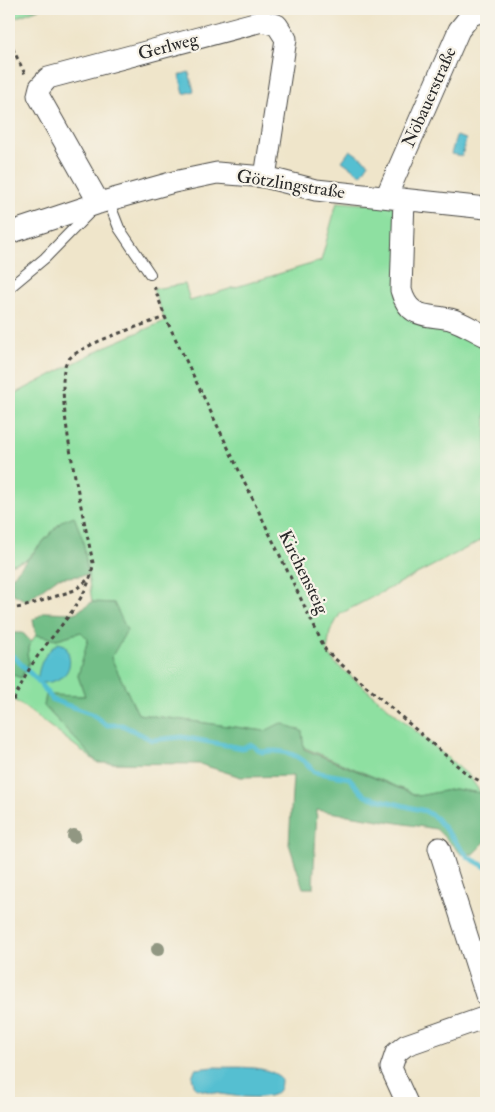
<svg xmlns="http://www.w3.org/2000/svg" width="495" height="1112" font-family="'IM FELL Double Pica',serif">
	<style>
		.green { fill: #8ee0a1; stroke: #5c8666 }
		.forest { fill: #72be87; stroke: #4e7459 }
		.water { fill: #55bfd1; stroke: #40757e }
		.lines { fill: none; stroke-linecap: round; stroke-linejoin: round }
		.stream { stroke: #55bfd1; stroke-width: 5 }
		.lane-casing { stroke: #484743; stroke-width: 12 }
		.street-casing { stroke: #484743; stroke-width: 23 }
		.path { stroke: #484743; stroke-width: 3; stroke-dasharray: 4 4; stroke-linecap: butt }
		.lane { stroke: #fff; stroke-width: 10 }
		.street { stroke: #fff; stroke-width: 21 }
		.tree { fill: #919782 }
		.labels { text-anchor: middle; stroke-width: 4.5; stroke-linejoin: round; paint-order: stroke }
		.street-label { font-size: 18px; fill: #2b2b2b; stroke: #f7f3e8 }
	</style>
	<rect width="100%" height="100%" fill="#f7f3e8"/>
	<filter id="ink" filterUnits="userSpaceOnUse"><feTurbulence type="fractalNoise" baseFrequency=".02" numOctaves="2"/><feDisplacementMap in="SourceGraphic" scale="10" xChannelSelector="R" yChannelSelector="G"/><feConvolveMatrix kernelMatrix="1 2 1 2 8 2 1 2 1" color-interpolation-filters="sRGB"/></filter>
	<filter id="wash" filterUnits="userSpaceOnUse"><feTurbulence type="fractalNoise" baseFrequency=".0096" numOctaves="4" result="noise"/><feDisplacementMap in="SourceGraphic" scale="20" xChannelSelector="R" yChannelSelector="G"/><feGaussianBlur stdDeviation="1.12" result="paint"/><feColorMatrix in="noise" values="0 0 0 0 0 0 0 0 0 0 0 0 0 0 0 0 0 1.4 0 .05"/><feComposite in="paint" operator="in"/></filter>
	<g filter="url(#wash)">
		<rect width="100%" height="100%" fill="#efe5ca"/>
		<path class="green" d="M 9,9 L 39,9 L 9,20 Z
			M 337,202 L 407,207 L 410,300 L 486,331 L 486,538 L 340,614 L 330,632 L 327,651 L 335,663 L 468,775 L 481,793 L 454,789 L 419,796 L 265,731 L 138,714 L 111,658 L 114,603 L 92,602 L 83,540 L 62,521 L 26,560 L 9,565 L 9,397 L 109,345 L 165,321 L 153,289 L 185,284 L 190,301 L 321,261 Z
			M 81,632 L 88,639 L 78,676 L 85,696 L 46,695 L 44,706 L 98,763 L 19,703 L 11,699 L 9,702 L 9,673 L 21,678 L 29,662 L 27,654 L 31,642 L 36,635 L 57,639 Z"/>
		<path class="forest" d="M 74,516 L 83,540 L 88,575 L 57,578 L 26,601 L 12,593 L 10,579 L 62,521 Z
			M 92,602 L 114,603 L 127,630 L 111,658 L 138,714 L 265,731 L 281,723 L 302,731 L 304,749 L 418,796 L 454,789 L 481,793 L 486,807 L 486,841 L 473,854 L 461,854 L 436,829 L 317,810 L 313,888 L 303,888 L 289,844 L 293,776 L 241,777 L 200,764 L 98,763 L 44,706 L 46,695 L 85,696 L 78,676 L 88,639 L 81,632 L 57,639 L 36,635 L 33,620 L 45,612 L 75,613 Z
			M 9,633 L 23,633 L 31,642 L 27,654 L 29,662 L 21,678 L 9,673 Z"/>
		<path class="water" d="M 189,72 L 194,91 L 184,94 L 179,75 Z
			M 456,136 L 466,139 L 462,156 L 451,154 Z
			M 350,150 L 369,163 L 361,175 L 342,161 Z
			M 58,643 L 65,645 C 78,670 62,684 37,683 C 39,665 43,654 58,643 Z
			M 214,1067 C 234,1068 266,1064 281,1078 C 281,1081 281,1087 279,1090 C 271,1105 209,1093 195,1088 L 192,1077 L 195,1069 Z"/>
		<g class="lines">
			<path class="stream" d="M 9,654 L 13,656 L 37,680 L 53,700 L 92,714 L 106,725 L 122,725 L 152,740 L 182,737 L 242,748 L 252,745 L 262,752 C 283,748 302,755 314,772 L 349,778 L 365,796 L 425,811 L 436,818 L 468,857 L 486,867"/>
		</g>
	</g>
	<g filter="url(#ink)">
		<g class="lines">
			<g class="lane-casing">
				<path id="lane" d="M 108,200 L 119,228 L 150,274
					M 9,288 L 45,258 L 92,210"/>
			</g>
			<g class="street-casing">
				<path id="street" d="M 386,197 L 459,30 L 471,15 L 486,10
					M 404,199 L 401,290 C 409,319 425,314 450,319 C 462,322 475,331 486,336
					M 99,203 L 38,95 L 40,87 L 48,78 L 262,21 L 277,25 L 286,39 L 265,177
					M 9,233 L 99,203 L 174,182 L 217,173 L 265,177 L 316,190 L 486,208
					M 439,848 L 486,995
					M 407,1103 L 391,1068 L 396,1053 L 406,1045 L 486,1017"/>
			</g>
			<path class="path" d="M 9,13 L 19,9
				M 9,41 L 26,76
				M 154,286 L 165,317 L 326,651 L 468,775 L 486,784
				M 9,609 L 23,607 L 75,590 L 91,577
				M 9,707 C 18,693 24,677 33,663 C 52,633 91,598 93,563 C 86,527 53,392 66,363 C 75,345 144,325 165,317"/>
			<use href="#lane" class="lane"/>
			<use href="#street" class="street"/>
		</g>
		<g class="tree">
			<circle cx="74" cy="836" r="7"/>
			<circle cx="158" cy="949" r="7"/>
		</g>
	</g>
	<g class="labels">
		<g class="street-label">
			<text transform="translate(168 46) rotate(-15)" y="6">Gerlweg</text>
			<text transform="translate(429 97) rotate(-66)" y="6">Nöbauerstraße</text>
			<text transform="translate(291 184) rotate(9)" y="6">Götzlingstraße</text>
			<text transform="translate(304 572) rotate(64)" y="6">Kirchensteig</text>
		</g>
	</g>
	<rect width="495" height="1112" fill="none" stroke="#f7f3e8" stroke-width="30"/>
</svg>
